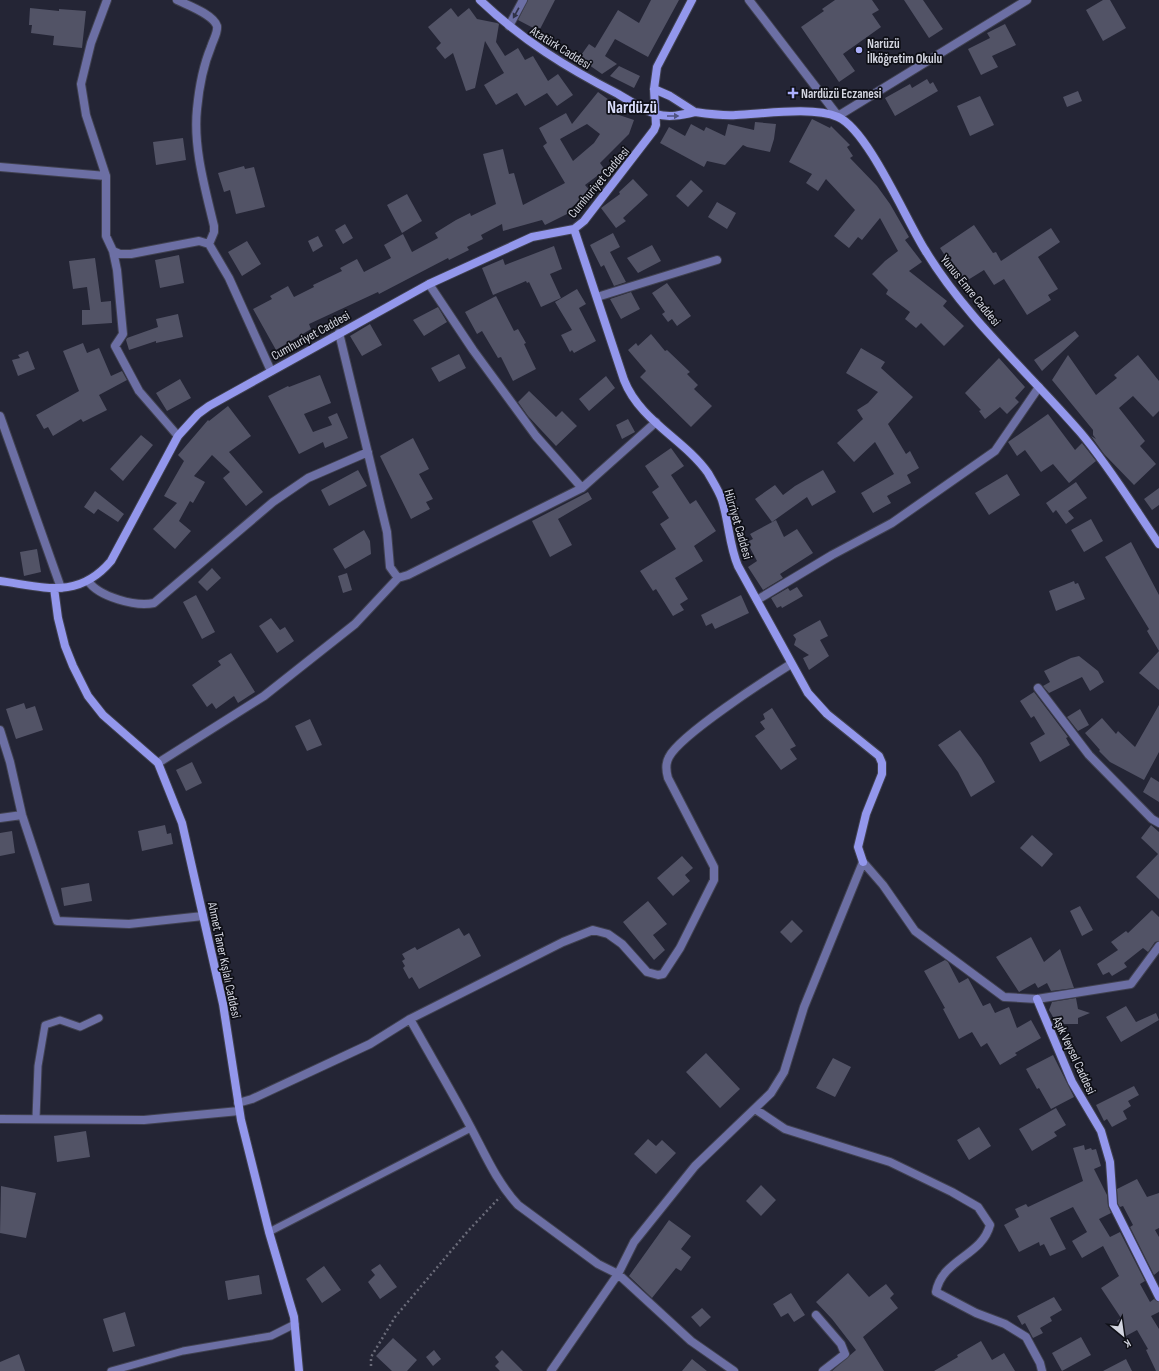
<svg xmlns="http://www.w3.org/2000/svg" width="1159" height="1371" font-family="'Sofia Sans Condensed',sans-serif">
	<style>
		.building { fill: #525366; fill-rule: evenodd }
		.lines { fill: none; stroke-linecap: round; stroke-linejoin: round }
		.lane-casing { stroke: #404150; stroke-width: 9 }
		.street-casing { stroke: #404150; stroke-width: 10 }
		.secondary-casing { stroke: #404150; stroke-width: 10 }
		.path { stroke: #6b6c7a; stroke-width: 2.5; stroke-dasharray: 2 3; stroke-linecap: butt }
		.lane { stroke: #6c6fa4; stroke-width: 7 }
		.street { stroke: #6c6fa4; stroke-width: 8 }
		.secondary { stroke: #9397ec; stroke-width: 8 }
		.oneway { fill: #2f3148 }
		.oneway2 { fill: #505381 }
		.poi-dot { fill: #abaffb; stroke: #0e0f16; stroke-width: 1.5 }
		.labels { text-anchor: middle; stroke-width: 3.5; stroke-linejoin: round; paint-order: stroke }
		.poi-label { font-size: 13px; font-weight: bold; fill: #d3d5e0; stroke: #0e0f16; text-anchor: start }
		.street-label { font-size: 13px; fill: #d3d5e0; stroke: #0e0f16 }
		.district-label { font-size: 17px; font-weight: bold; fill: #d9dcf9; stroke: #0e0f16 }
	</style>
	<rect width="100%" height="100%" fill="#242535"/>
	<path class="building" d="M 528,0 L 555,0 L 539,31 L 518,20 Z
		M 651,0 L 679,0 L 648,57 L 615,39 L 605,56 L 617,64 L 602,74 L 579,58 L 589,44 L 595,48 L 618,10 L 639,23 Z
		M 835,0 L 872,0 L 879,10 L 872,14 L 881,27 L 843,54 L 855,71 L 839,82 L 801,27 L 824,11 L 822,9 Z
		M 904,0 L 923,0 L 943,29 L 929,38 Z
		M 1103,0 L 1110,0 L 1126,28 L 1103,41 L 1086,10 Z
		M 30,8 L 59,11 L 59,9 L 86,11 L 82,48 L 53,45 L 54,36 L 31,33 L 32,25 L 29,25 Z
		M 451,8 L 458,17 L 469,8 L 477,19 L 497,23 L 499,24 L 496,42 L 505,56 L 518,48 L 525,60 L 533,56 L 548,81 L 558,74 L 573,95 L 557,106 L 547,93 L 525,106 L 517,93 L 496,105 L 484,85 L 504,73 L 485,41 L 475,88 L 466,91 L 453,53 L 445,59 L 436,48 L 441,43 L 428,27 Z
		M 1005,24 L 1016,45 L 992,56 L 998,67 L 981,75 L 968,49 L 990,38 L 987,33 Z
		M 619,66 L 640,76 L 634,88 L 610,76 Z
		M 927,79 L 930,84 L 933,82 L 938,91 L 895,116 L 885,98 L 910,84 L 912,88 Z
		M 1078,91 L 1082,101 L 1067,107 L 1063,97 Z
		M 598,92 L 616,105 L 610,112 L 634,120 L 629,134 L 600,163 L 605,170 L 585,185 L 591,192 L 567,211 L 569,213 L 545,225 L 542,220 L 503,231 L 502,224 L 481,235 L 483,239 L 467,247 L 469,250 L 449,260 L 448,258 L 379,294 L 378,292 L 309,324 L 311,329 L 276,350 L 253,309 L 272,299 L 270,296 L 288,286 L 294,297 L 314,287 L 313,285 L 342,271 L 340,268 L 357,259 L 364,272 L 391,258 L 384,245 L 403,234 L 412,252 L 438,238 L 435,233 L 456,220 L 470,213 L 471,216 L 496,204 L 483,154 L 503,149 L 509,174 L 514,173 L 523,205 L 565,183 L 543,146 L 547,143 L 539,128 L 566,113 L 572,124 ZM 587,124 L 600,134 L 594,143 L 573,161 L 560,139 Z
		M 980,96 L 994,125 L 970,136 L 957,106 Z
		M 812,119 L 830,128 L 831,126 L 850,145 L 847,147 L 853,156 L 850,158 L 877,186 L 890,204 L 909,237 L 905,240 L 922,262 L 909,271 L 947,301 L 943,306 L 964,326 L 944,346 L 921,323 L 916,328 L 905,319 L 910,312 L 886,294 L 888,290 L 872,274 L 885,261 L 898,251 L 880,218 L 862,240 L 858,237 L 849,248 L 834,236 L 855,210 L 826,179 L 818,191 L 806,183 L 812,174 L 789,162 Z
		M 755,122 L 776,124 L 774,139 L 770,152 L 747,147 L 743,145 L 725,165 L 707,161 L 704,167 L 660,143 L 669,127 L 685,136 L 691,124 L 704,131 L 706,127 L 725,136 L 728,124 L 754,130 Z
		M 183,138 L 186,160 L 156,165 L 153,142 Z
		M 244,166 L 245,169 L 254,167 L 265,207 L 236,214 L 230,190 L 224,192 L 218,173 Z
		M 633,179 L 648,195 L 623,218 L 626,221 L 616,228 L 601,208 L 620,194 L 619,192 Z
		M 691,180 L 703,191 L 688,207 L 676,196 Z
		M 407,194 L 422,221 L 402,233 L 387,205 Z
		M 717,202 L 736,213 L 727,229 L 708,217 Z
		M 345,224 L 353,238 L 343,244 L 335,230 Z
		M 974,225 L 993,253 L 996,252 L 1001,261 L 1051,228 L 1060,242 L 1038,257 L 1058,289 L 1048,295 L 1051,300 L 1027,315 L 1004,279 L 994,285 L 984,270 L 963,283 L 940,248 Z
		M 613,233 L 620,247 L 610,252 L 626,282 L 614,286 L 604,265 L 601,267 L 590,245 Z
		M 318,236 L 323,246 L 313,252 L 308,241 Z
		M 247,241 L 261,264 L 242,276 L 228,252 Z
		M 652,245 L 661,261 L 638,273 L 627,258 Z
		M 554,246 L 562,269 L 550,274 L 561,298 L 541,307 L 529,282 L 527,283 L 526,281 L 493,295 L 482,268 L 503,259 L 505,265 Z
		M 179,255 L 184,283 L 160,288 L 155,260 Z
		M 95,258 L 101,302 L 111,301 L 112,323 L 82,325 L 82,310 L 90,310 L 87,287 L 73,289 L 69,261 Z
		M 667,283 L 691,316 L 677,326 L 672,319 L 668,322 L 662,314 L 665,312 L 652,293 Z
		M 577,289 L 586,304 L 579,308 L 596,341 L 574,353 L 572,350 L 570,352 L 561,335 L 572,330 L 555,302 Z
		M 631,292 L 640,309 L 621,319 L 610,299 Z
		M 496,296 L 514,331 L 518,329 L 526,343 L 524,344 L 536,369 L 513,381 L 501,357 L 498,358 L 482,331 L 477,334 L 465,312 Z
		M 438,307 L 447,322 L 424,336 L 413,320 Z
		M 178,314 L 183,337 L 156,343 L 156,341 L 129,350 L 126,340 L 127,338 L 158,327 L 156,319 Z
		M 370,324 L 382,345 L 362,356 L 350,336 Z
		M 1075,331 L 1079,336 L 1042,371 L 1034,360 Z
		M 651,334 L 665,351 L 667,350 L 690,372 L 687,374 L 698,385 L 694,389 L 712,406 L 691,427 L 640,377 L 646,371 L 628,350 L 636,343 L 638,346 Z
		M 83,343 L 87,353 L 99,348 L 111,376 L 122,371 L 127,380 L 99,395 L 107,410 L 83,422 L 81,419 L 53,436 L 48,427 L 44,429 L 36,415 L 79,391 L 63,351 Z
		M 861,348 L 885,362 L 881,368 L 913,397 L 888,424 L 906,454 L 910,451 L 919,468 L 907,475 L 911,483 L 887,496 L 891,503 L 873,513 L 861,493 L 894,474 L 875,442 L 854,462 L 837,443 L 863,419 L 857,410 L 868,403 L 878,392 L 846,373 Z
		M 28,351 L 35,369 L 18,376 L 12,360 L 20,358 L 18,355 Z
		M 459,354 L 466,368 L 439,382 L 431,368 Z
		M 1068,355 L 1096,395 L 1117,378 L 1114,375 L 1138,355 L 1159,381 L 1159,411 L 1153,417 L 1133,396 L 1119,408 L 1145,441 L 1140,446 L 1156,464 L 1134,485 L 1104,454 L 1091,436 L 1096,439 L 1093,435 L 1093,430 L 1052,380 Z
		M 999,358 L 1025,387 L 1015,398 L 1019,402 L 1007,414 L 1000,407 L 985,419 L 979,411 L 981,410 L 965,393 Z
		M 320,375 L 331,403 L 304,414 L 313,432 L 332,425 L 328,417 L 337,413 L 348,438 L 325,448 L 323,442 L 299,454 L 268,396 L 288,386 L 289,387 Z
		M 606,376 L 615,388 L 589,411 L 579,399 Z
		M 180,379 L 191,398 L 167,411 L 156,393 Z
		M 529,391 L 556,417 L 562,411 L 577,426 L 556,446 L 528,416 L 518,402 Z
		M 228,406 L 251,436 L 229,452 L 263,492 L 246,506 L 223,478 L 230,472 L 212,455 L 194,476 L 205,482 L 193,503 L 190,501 L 179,521 L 191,531 L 175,549 L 153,529 L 177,503 L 164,496 L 184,461 L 178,455 L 208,420 L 209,421 Z
		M 1048,414 L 1075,450 L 1082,443 L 1096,461 L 1069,483 L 1053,464 L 1041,472 L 1025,450 L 1017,456 L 1008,442 Z
		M 628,419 L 635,432 L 622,439 L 616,425 Z
		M 141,435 L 153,445 L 123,481 L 110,469 Z
		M 413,438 L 429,469 L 419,474 L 433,499 L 426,502 L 430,509 L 411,519 L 380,456 Z
		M 671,448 L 684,466 L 671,475 L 690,504 L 696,500 L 716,531 L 694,546 L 703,561 L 675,578 L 688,599 L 680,604 L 684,610 L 673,616 L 656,589 L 653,591 L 640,571 L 676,549 L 660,524 L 669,518 L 652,492 L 659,487 L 645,466 Z
		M 358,470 L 367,486 L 329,506 L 321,490 Z
		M 823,470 L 836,492 L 812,506 L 807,497 L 772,522 L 755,499 L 775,485 L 783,495 L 795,486 Z
		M 1007,474 L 1020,495 L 989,515 L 975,493 Z
		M 1076,482 L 1087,498 L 1068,511 L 1074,518 L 1066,524 L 1056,510 L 1053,513 L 1046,503 Z
		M 1159,488 L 1159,505 L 1152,510 L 1144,499 Z
		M 95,491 L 124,514 L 118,522 L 98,509 L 94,514 L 84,507 Z
		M 588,492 L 592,499 L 558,519 L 572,545 L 550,557 L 532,521 Z
		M 1091,519 L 1103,541 L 1084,552 L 1071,530 Z
		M 776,520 L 784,537 L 797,529 L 813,553 L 780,574 L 783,578 L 763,590 L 748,567 L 757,561 L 747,542 L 753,539 L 750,534 Z
		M 364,530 L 370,541 L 371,554 L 345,569 L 333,549 Z
		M 1131,542 L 1159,595 L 1159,690 L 1139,673 L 1159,651 L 1147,631 L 1149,629 L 1105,557 Z
		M 37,549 L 41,572 L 24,576 L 20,552 Z
		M 212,568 L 221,578 L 207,591 L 198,582 Z
		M 347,573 L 352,590 L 343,593 L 338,576 Z
		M 1074,581 L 1075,584 L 1078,583 L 1085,599 L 1056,611 L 1049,591 Z
		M 797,587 L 803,596 L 782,608 L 781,606 L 777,608 L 771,598 L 788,588 L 790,591 Z
		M 196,595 L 215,632 L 202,639 L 183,602 Z
		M 741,595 L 749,613 L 715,629 L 712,623 L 706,626 L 701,615 Z
		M 271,618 L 280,630 L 285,627 L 294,641 L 277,653 L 259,626 Z
		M 820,620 L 828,636 L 820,640 L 829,656 L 809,670 L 803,658 L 809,655 L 794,645 L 796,639 L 793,635 Z
		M 231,653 L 255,692 L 238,703 L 234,696 L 216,709 L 212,703 L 207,707 L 192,685 L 221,665 L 218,661 Z
		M 1079,656 L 1098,671 L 1104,682 L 1090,691 L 1082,677 L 1049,693 L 1043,686 L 1050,682 L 1044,671 L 1071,658 Z
		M 1034,692 L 1068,737 L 1066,738 L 1070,745 L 1040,762 L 1030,743 L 1045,734 L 1034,716 L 1031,718 L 1020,701 Z
		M 24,703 L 26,709 L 35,706 L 43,730 L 16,739 L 6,709 Z
		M 1159,705 L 1159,752 L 1144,780 L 1110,762 L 1099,751 L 1100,750 L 1085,733 L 1102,718 L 1116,734 L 1118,731 L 1135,747 Z
		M 772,708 L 796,746 L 790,749 L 797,759 L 781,770 L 755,736 L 765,729 L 760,722 L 765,719 L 763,714 Z
		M 1080,709 L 1089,725 L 1078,731 L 1067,717 Z
		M 310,719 L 322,745 L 307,751 L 295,726 Z
		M 960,730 L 981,758 L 995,782 L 971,797 L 958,772 L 938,745 Z
		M 192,762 L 202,783 L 186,791 L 176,770 Z
		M 1151,777 L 1159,782 L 1159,802 L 1143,792 Z
		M 165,825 L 167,834 L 171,833 L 173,844 L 142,851 L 138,831 Z
		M 1151,825 L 1159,832 L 1159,899 L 1136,877 L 1158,854 L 1141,838 Z
		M 12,831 L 15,853 L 0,856 L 0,833 Z
		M 1032,835 L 1053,854 L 1042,867 L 1020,848 Z
		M 682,856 L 693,868 L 685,875 L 690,881 L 673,896 L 657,878 Z
		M 89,883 L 92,901 L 64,906 L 61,888 Z
		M 648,901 L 667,924 L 653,935 L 665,950 L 654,960 L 623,922 Z
		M 1080,906 L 1093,930 L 1082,936 L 1070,911 Z
		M 1152,910 L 1159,917 L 1159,941 L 1155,942 L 1148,952 L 1143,948 L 1124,963 L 1127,967 L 1112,976 L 1109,972 L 1103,975 L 1097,964 L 1118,950 L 1111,942 L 1126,931 L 1128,933 Z
		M 792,920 L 803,931 L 791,943 L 780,932 Z
		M 459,928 L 464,936 L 469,933 L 481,956 L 419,989 L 412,977 L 409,979 L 403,968 L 405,966 L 402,961 L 405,959 L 402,954 L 415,947 L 417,950 Z
		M 1031,937 L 1044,962 L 1060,949 L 1074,988 L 1051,991 L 1047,983 L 1038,988 L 1035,983 L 1019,992 L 996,957 Z
		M 945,960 L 948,962 L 959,983 L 968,978 L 983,1006 L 990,1003 L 995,1013 L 1009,1007 L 1017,1028 L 1031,1020 L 1041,1038 L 1015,1053 L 1017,1055 L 1000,1065 L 987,1043 L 981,1047 L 972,1032 L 959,1039 L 943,1009 L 945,1008 L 924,971 Z
		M 1076,998 L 1078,1009 L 1090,1013 L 1078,1018 L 1078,1024 L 1057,1024 L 1049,1010 L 1052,1002 Z
		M 1126,1006 L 1136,1022 L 1156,1013 L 1159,1020 L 1121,1042 L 1106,1017 Z
		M 706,1053 L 740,1089 L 720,1108 L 686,1072 Z
		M 1053,1055 L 1074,1097 L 1051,1109 L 1039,1088 L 1037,1089 L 1026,1069 Z
		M 833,1058 L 851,1067 L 835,1097 L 816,1088 Z
		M 1134,1086 L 1139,1095 L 1128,1101 L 1131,1106 L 1123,1111 L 1127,1119 L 1112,1127 L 1107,1119 L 1104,1121 L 1096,1105 Z
		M 1056,1108 L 1066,1125 L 1054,1132 L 1057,1136 L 1032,1151 L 1019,1129 Z
		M 979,1127 L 991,1146 L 969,1160 L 957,1140 Z
		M 86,1131 L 90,1157 L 57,1162 L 54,1136 Z
		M 648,1139 L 656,1146 L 662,1140 L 676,1153 L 656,1174 L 634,1154 Z
		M 1084,1145 L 1085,1150 L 1091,1148 L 1092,1150 L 1096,1149 L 1101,1166 L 1094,1169 L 1107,1195 L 1108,1206 L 1111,1213 L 1099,1219 L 1110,1237 L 1120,1232 L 1145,1281 L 1140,1284 L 1150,1302 L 1154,1299 L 1159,1302 L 1159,1312 L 1151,1316 L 1159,1329 L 1159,1371 L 1156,1371 L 1146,1350 L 1148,1349 L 1137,1330 L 1126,1336 L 1117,1321 L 1121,1318 L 1101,1288 L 1119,1276 L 1103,1246 L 1082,1258 L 1072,1241 L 1087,1232 L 1073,1207 L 1050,1218 L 1066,1249 L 1050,1256 L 1044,1244 L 1040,1246 L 1039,1242 L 1019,1252 L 1004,1225 L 1019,1217 L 1015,1209 L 1026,1204 L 1028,1207 L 1083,1181 L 1073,1148 Z
		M 1137,1179 L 1147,1197 L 1159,1193 L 1159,1228 L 1155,1230 L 1159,1237 L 1159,1271 L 1154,1275 L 1130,1227 L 1133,1225 L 1123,1206 L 1120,1207 L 1118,1204 L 1117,1189 Z
		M 761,1185 L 776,1200 L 761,1216 L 746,1201 Z
		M 1,1186 L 36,1193 L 26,1238 L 0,1233 Z
		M 669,1220 L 691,1236 L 681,1249 L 691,1257 L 681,1271 L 676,1268 L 652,1298 L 629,1276 Z
		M 380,1264 L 397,1287 L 380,1299 L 368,1282 L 375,1275 L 371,1270 Z
		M 324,1266 L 341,1290 L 322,1303 L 306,1279 Z
		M 848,1273 L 869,1297 L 886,1284 L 894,1294 L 890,1298 L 898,1308 L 863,1337 L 884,1371 L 832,1371 L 856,1350 L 832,1319 L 816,1302 Z
		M 259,1275 L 262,1294 L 228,1300 L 225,1281 Z
		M 791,1293 L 805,1315 L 794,1322 L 788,1313 L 781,1317 L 773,1304 Z
		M 1054,1297 L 1062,1310 L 1050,1317 L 1052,1321 L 1040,1328 L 1043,1333 L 1033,1338 L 1025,1323 L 1022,1325 L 1017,1316 Z
		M 702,1308 L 711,1317 L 700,1327 L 691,1317 Z
		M 125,1312 L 135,1346 L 113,1352 L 103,1319 Z
		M 1081,1337 L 1091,1355 L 1062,1371 L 1052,1353 Z
		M 393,1338 L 417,1360 L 407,1371 L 392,1371 L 376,1356 Z
		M 981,1341 L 992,1360 L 1004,1353 L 1015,1371 L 934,1371 L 958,1357 L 957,1355 Z
		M 434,1350 L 441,1359 L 433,1366 L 426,1357 Z
		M 502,1350 L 523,1371 L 500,1371 L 495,1366 L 499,1362 L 495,1357 Z
		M 19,1354 L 25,1371 L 0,1371 L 0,1362 Z
		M 692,1359 L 707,1371 L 682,1371 Z
		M 1126,1359 L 1132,1371 L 1103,1371 Z"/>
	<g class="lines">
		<g class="lane-casing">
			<path id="lane" d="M 36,1118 L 38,1066 L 45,1025 L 60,1020 L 80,1027 L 99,1018
				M 269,1232 L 471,1128
				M 111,1371 L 183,1351 L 271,1336 L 295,1324"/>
		</g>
		<g class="street-casing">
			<path id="street" d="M 107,0 L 91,43 L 81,84 L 86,115 L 106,176 L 106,236 L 113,251 L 120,254 L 131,254 L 199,241 L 209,244 L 229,278 L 271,371
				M 177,0 C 187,5 213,14 217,26 C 218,33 213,40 211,47 C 203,66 199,88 197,109 C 193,147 205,188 214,226 L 214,232 L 209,244
				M 749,0 L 838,116 L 1027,0
				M 509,26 L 523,0
				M 0,167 L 106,176
				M 113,251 L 117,270 L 123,334 L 115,346 L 139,391 L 178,436
				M 429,284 L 473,350 L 536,436 L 582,488
				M 597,297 L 717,260
				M 339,333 L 387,532 L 390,567 L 398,578 L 408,575 L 582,488 L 656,422
				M 0,416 L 61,588
				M 88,581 C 99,597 136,607 154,603 L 273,502 L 308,478 L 368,452
				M 757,600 L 832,555 L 892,523 L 995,451 L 1039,387
				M 1038,688 L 1089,755 L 1152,819 L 1159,823
				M 0,730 L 10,762 L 22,815 L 57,921 L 129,924 L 203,916
				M 158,763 L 264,696 L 355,624 L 398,578
				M 0,818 L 22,815
				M 410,1019 C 430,1055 451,1090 470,1126 C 485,1154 496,1181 518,1205 L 598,1264 L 618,1274 L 691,1341 L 734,1371
				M 238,1103 L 252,1099 L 370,1044 L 410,1019 L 563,942 L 593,930 L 608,934 L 622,944 L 647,972 L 658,975 L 663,974 L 680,948 L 714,880 L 714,867 L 668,778 C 666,771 665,764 669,757 C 680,735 767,679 791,664
				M 755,1109 L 785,1129 L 890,1162 L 952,1192 L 978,1207 L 990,1225 C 982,1256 942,1259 936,1292 L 976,1313 L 1005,1324 L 1026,1337 L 1040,1363 L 1042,1371
				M 0,1119 L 144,1120 L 239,1111
				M 816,1315 L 841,1344 L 845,1354 L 823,1371
				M 551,1371 L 618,1274 L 634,1242 L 695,1166 L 771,1093 L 784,1072 L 804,1007 L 863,862 L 883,885 L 915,931 L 1004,997 L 1037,999 L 1131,984 L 1159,946"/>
		</g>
		<g class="secondary-casing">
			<path id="secondary" d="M 480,0 C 522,40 567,68 618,94 C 630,101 643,110 656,114 C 669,118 682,115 695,112 L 670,96 L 654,89
				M 695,112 C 709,114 723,116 736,115 C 763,114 813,106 838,117 C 868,130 906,220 925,250 C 966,318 1028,372 1080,432 C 1109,466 1133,506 1159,544
				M 574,229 L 624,380 C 640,421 684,439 708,473 C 713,482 719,491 722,500 C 729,522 729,545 738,566 L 808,693 L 827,714 L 879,756 L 882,763 L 882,774 L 866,814 L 858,847 L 863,862
				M 0,581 C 44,587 78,600 111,561 L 178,436 L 198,414 L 209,406 L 429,284 L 532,237 L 574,229 L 584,221 L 654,130 L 656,125 L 654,89 L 657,67 L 692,0
				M 54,588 L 58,618 L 65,646 L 73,666 L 88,696 L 103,715 L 158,763 L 182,823 L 223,1004 L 241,1120 L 269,1232 L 294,1317 L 299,1371
				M 1037,999 L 1072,1082 L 1101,1131 L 1110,1162 L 1113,1205 L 1159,1297"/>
		</g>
		<path class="path" d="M 371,1366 L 371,1357 L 395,1317 L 468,1231 L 500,1197"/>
		<use href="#lane" class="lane"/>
		<use href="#street" class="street"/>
		<use href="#secondary" class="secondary"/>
	</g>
	<defs><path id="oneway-solid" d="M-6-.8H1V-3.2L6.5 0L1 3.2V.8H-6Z"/></defs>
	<use class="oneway" href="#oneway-solid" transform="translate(516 13) rotate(119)"/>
	<use class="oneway2" href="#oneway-solid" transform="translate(673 116)"/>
	<g class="poi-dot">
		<circle cx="859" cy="50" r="4"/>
		<path d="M791 87h4v4h4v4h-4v4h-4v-4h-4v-4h4z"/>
	</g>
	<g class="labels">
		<g class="poi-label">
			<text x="867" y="48">Narüzü<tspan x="867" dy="15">İlköğretim Okulu</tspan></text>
			<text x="801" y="98">Nardüzü Eczanesi</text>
		</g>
		<g class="street-label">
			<text transform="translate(561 47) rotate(32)" y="5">Atatürk Caddesi</text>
			<text transform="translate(598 182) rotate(-50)" y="5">Cumhuriyet Caddesi</text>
			<text transform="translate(971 290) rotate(51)" y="5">Yunus Emre Caddesi</text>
			<text transform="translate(310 335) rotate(-29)" y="5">Cumhuriyet Caddesi</text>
			<text transform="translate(739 524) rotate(74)" y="5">Hürriyet Caddesi</text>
			<text transform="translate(225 960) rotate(78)" y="5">Ahmet Taner Kışlalı Caddesi</text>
			<text transform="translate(1075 1055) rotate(65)" y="5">Aşık Veysel Caddesi</text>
		</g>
		<g class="district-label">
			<text x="632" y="113">Nardüzü</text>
		</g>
	</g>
	<g transform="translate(1123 1335) rotate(151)" stroke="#0e0f16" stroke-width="3" paint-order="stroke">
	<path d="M0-3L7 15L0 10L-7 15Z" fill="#d3d5e0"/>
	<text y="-6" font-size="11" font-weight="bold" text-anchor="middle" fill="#d3d5e0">K</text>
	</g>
</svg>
